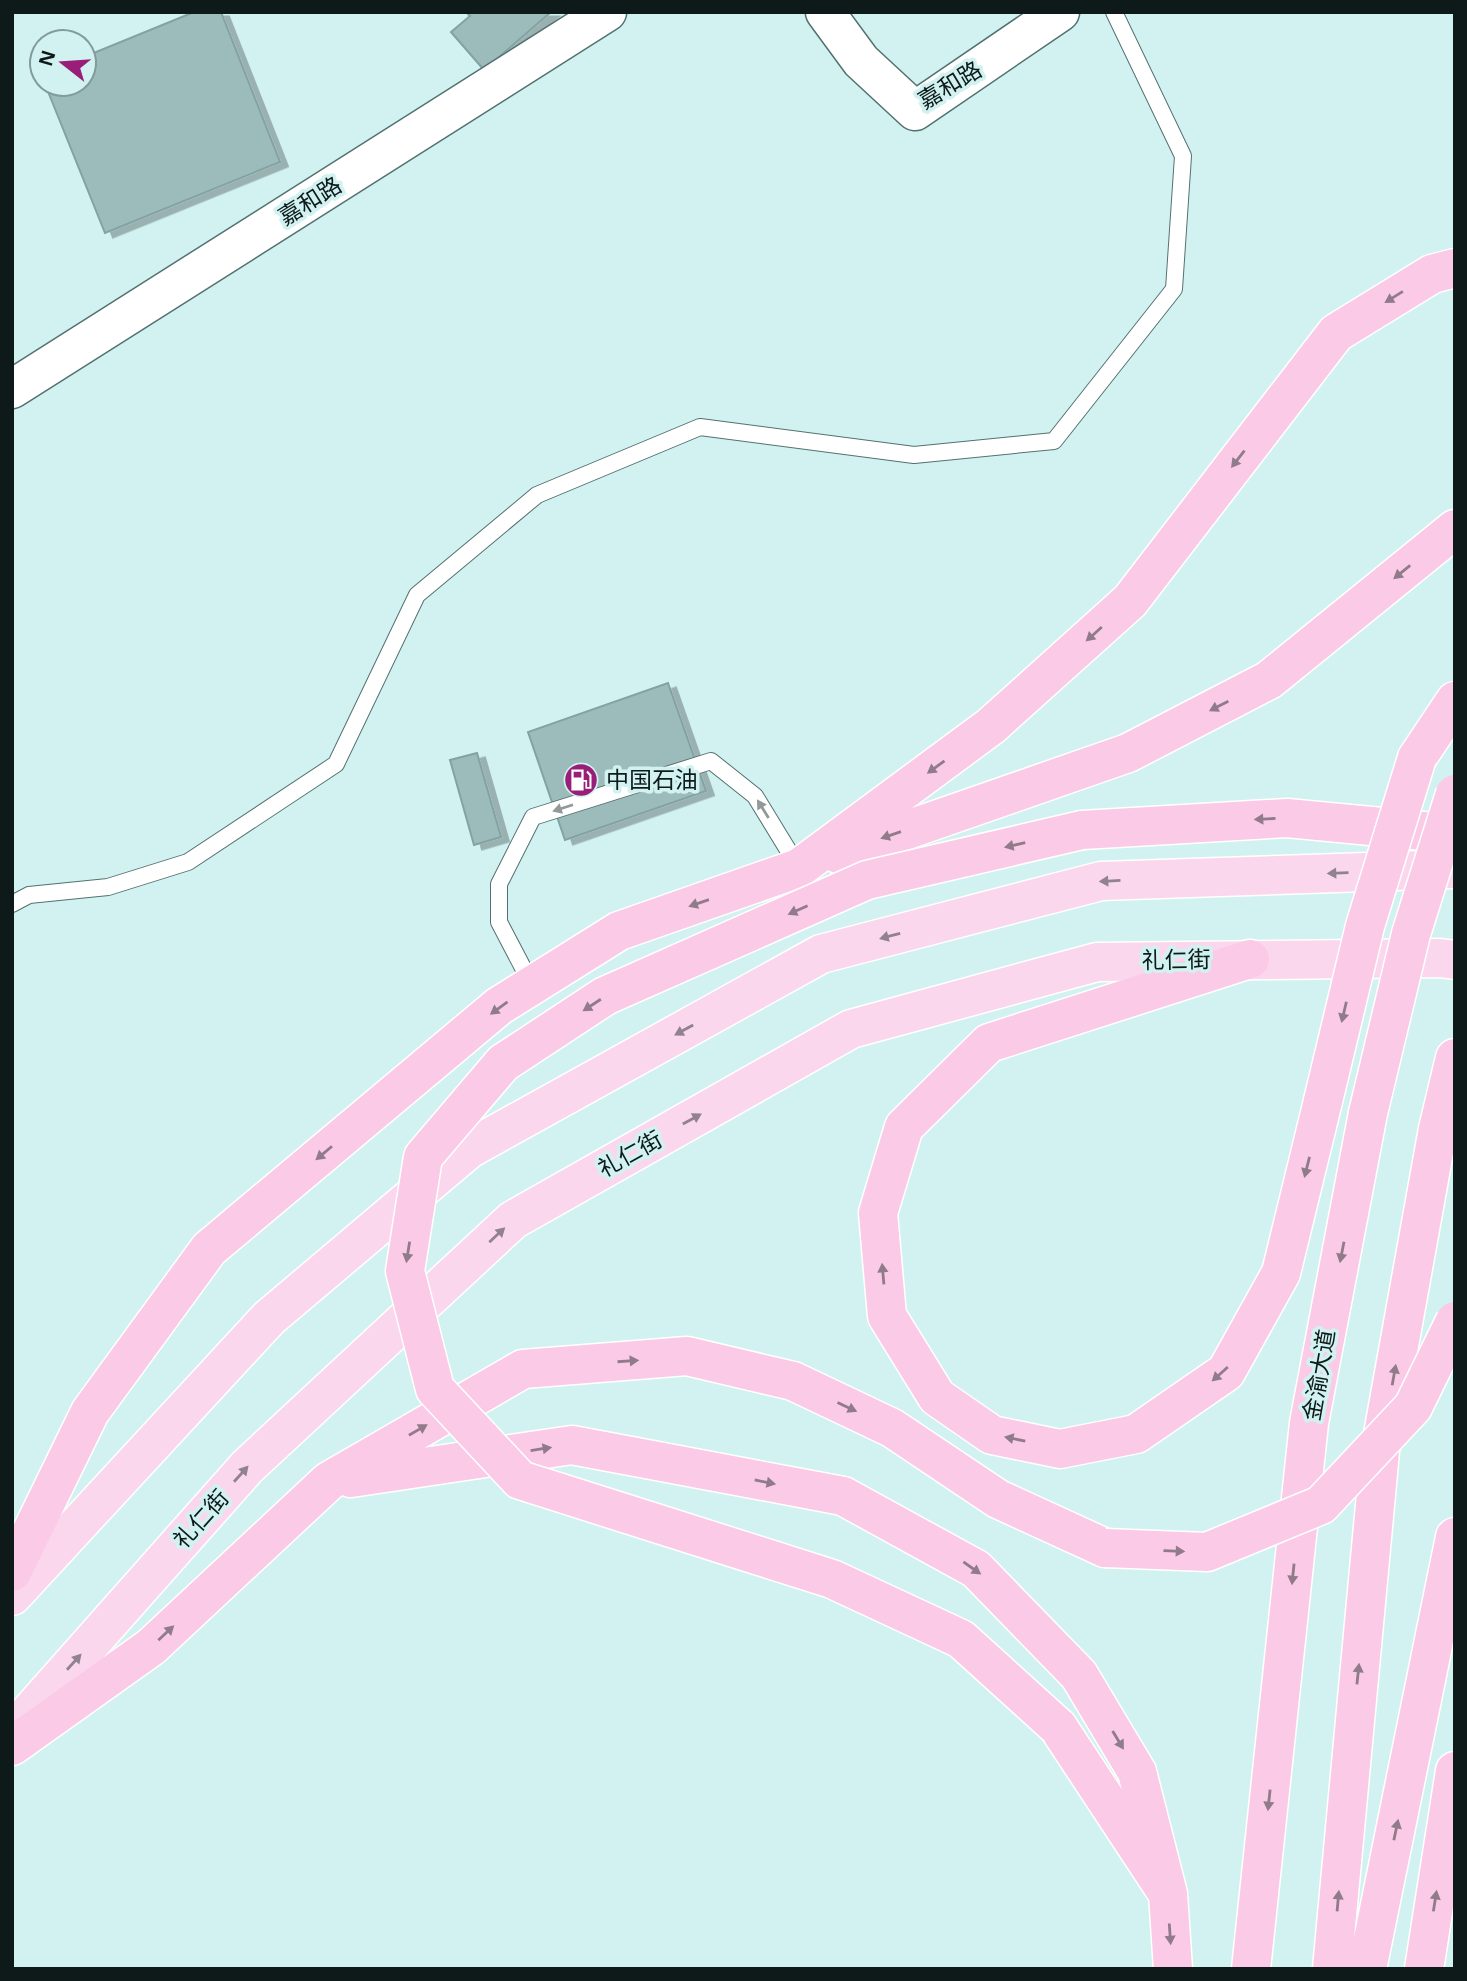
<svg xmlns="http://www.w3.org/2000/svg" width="1467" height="1981" font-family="'Noto Sans','Noto Sans SC',sans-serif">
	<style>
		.building { fill: #9cbcbb; stroke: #83a2a1; stroke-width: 2; filter: url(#shadow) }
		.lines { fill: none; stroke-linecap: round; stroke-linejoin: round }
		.service-casing { stroke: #537170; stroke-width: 18 }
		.tertiary-casing { stroke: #537170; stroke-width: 41 }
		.primary-casing { stroke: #fff; stroke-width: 41 }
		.trunk-casing { stroke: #fff; stroke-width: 41 }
		.service { stroke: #fff; stroke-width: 16 }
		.tertiary { stroke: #fff; stroke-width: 38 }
		.primary { stroke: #fbd7ed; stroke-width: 38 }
		.trunk { stroke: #facae7; stroke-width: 38 }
		.trunk-bridge-casing { stroke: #fff; stroke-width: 41; stroke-linecap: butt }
		.trunk-bridge { stroke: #facae7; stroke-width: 38 }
		.oneway { fill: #907b8b }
		.oneway2 { fill: #939898 }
		.oneway3 { fill: #90828e }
		.labels { text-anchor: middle; stroke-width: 7; stroke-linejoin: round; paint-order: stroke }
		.street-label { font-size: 23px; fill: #0e1a1a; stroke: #d1f2f1 }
		.poi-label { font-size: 23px; fill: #0e1a1a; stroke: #d1f2f1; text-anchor: start }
	</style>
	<defs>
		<filter id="shadow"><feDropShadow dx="8" dy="4.5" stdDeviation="0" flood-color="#0004"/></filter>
	</defs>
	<rect width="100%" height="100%" fill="#d1f2f1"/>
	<path class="building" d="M 194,12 L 221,12 L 280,162 L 105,233 L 45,84 L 84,84 L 84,57 Z
		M 466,12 L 551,12 L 484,70 L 451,32 L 470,16 Z
		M 668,683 L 706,791 L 565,840 L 528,732 Z
		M 477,753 L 501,837 L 474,845 L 450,760 Z"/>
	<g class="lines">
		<g class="service-casing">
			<path id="service" d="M 12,904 L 29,895 L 108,887 L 188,862 L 336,764 L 417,595 L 537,495 L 700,427 L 914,455 L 1054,441 L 1174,289 L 1183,156 L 1114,12
				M 532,985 L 499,922 L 499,884 L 533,817 L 711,761 L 755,796 L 799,868"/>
		</g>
		<g class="tertiary-casing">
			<path id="tertiary" d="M 825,12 L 861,61 L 915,111 L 1060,12
				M 12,389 L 607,12"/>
		</g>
		<g class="primary-casing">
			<path id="primary" d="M 12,1596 L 269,1318 L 469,1149 L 821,954 L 1101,881 L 1455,869
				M 12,1732 L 247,1467 L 513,1220 L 851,1029 L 1097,962 L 1440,958 L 1455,960"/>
		</g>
		<g class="trunk-casing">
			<path id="trunk" d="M 1417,758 L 1455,701
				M 1082,830 L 1287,818 L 1455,834
				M 838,854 L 1128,753 L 1269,680 L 1455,529
				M 1250,959 L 989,1043 L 904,1127 L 878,1213 L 887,1316 L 937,1397 L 992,1435 L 1060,1449 L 1136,1434 L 1226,1372 L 1281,1273 L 1323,1101
				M 351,1478 L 572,1445 L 843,1496 L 976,1569 L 1079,1675 L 1137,1772 L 1168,1894
				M 12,1572 L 90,1412 L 209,1249 L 499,1006 L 619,931 L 799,868 L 991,726 L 1130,601 L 1336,333 L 1432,274 L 1455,268
				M 1058,1727 L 1168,1894 L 1173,1969
				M 12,1746 L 151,1647 L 329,1481 L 523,1369 L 687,1356 L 793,1381 L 892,1428 L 998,1499 L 1105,1548
				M 1251,1969 L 1309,1423 L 1368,1113
				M 1332,1969 L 1380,1451 L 1438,1129 L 1455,1058
				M 1367,1969 L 1455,1537
				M 1424,1969 L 1455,1771"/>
		</g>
		<use href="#service" class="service"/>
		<use href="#tertiary" class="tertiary"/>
		<use href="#primary" class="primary"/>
		<use href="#trunk" class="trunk"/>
		<g class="trunk-bridge-casing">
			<path id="trunk-bridge" d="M 1323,1101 L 1365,926 L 1417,758
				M 1368,1113 L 1411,934 L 1455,794
				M 1105,1548 L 1207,1552 L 1321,1505 L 1413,1407 L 1455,1321
				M 1058,1727 L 961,1639 L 832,1579 L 520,1480 L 435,1389 L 405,1271 L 423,1157 L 503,1063 L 605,996 L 867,880 L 1082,830"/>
		</g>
		<use href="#trunk-bridge" class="trunk-bridge"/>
	</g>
	<defs><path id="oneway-solid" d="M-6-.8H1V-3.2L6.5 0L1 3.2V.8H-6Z" transform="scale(1.75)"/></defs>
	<g class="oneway">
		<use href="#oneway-solid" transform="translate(1394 297) rotate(148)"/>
		<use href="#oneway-solid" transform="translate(1238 459) rotate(128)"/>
		<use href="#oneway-solid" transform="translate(1402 572) rotate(141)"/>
		<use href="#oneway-solid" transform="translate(1094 634) rotate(138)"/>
		<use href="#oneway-solid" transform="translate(1219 706) rotate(153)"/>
		<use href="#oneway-solid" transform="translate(936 767) rotate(144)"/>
		<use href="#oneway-solid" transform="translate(1265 819) rotate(177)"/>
		<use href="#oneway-solid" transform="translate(891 835) rotate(161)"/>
		<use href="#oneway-solid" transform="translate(1015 845) rotate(167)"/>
		<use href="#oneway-solid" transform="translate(699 903) rotate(161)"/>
		<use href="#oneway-solid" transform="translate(798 910) rotate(156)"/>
		<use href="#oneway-solid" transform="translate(592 1005) rotate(147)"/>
		<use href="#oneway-solid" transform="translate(499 1008) rotate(144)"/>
		<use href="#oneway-solid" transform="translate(1344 1012) rotate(103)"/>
		<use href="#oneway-solid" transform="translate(324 1153) rotate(140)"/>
		<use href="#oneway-solid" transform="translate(1307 1167) rotate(104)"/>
		<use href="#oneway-solid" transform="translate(408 1252) rotate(99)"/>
		<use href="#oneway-solid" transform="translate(1342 1252) rotate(101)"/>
		<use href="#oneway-solid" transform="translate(883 1274) rotate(-95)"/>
		<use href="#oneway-solid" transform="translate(628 1361) rotate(-4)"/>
		<use href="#oneway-solid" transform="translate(1220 1374) rotate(138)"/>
		<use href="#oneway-solid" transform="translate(1394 1375) rotate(-80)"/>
		<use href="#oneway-solid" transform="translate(847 1407) rotate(25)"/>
		<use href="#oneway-solid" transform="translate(418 1430) rotate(-30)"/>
		<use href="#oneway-solid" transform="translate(1015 1439) rotate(-168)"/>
		<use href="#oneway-solid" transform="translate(541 1449) rotate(-9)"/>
		<use href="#oneway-solid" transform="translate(765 1482) rotate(11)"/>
		<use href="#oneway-solid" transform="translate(1174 1551) rotate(2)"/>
		<use href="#oneway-solid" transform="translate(972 1568) rotate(35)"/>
		<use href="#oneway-solid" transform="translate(1293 1574) rotate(96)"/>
		<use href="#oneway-solid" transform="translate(166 1633) rotate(-43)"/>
		<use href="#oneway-solid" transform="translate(1358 1674) rotate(-84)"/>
		<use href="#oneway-solid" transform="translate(1118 1740) rotate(59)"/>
		<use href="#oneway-solid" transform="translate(1269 1800) rotate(96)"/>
		<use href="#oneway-solid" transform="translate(1396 1830) rotate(-78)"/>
		<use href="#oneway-solid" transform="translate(1338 1901) rotate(-85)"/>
		<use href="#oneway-solid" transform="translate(1435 1901) rotate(-81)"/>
		<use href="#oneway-solid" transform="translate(1170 1934) rotate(86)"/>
	</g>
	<g class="oneway2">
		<use href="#oneway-solid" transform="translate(563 808) rotate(162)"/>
		<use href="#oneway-solid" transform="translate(763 809) rotate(-122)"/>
	</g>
	<g class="oneway3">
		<use href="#oneway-solid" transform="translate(1338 873) rotate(178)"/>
		<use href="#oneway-solid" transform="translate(1110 881) rotate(177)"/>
		<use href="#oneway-solid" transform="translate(890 936) rotate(165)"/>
		<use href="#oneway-solid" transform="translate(684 1030) rotate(151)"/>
		<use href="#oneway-solid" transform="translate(692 1119) rotate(-29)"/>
		<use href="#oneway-solid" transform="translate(497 1235) rotate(-43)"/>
		<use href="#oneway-solid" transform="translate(241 1474) rotate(-48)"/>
		<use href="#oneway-solid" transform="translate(74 1662) rotate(-48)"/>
	</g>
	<defs>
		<g id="fuel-disc" transform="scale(1.75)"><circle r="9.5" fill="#991e77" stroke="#d1f2f1"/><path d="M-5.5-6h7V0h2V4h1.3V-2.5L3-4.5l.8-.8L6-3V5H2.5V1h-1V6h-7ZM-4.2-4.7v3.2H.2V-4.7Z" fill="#fff"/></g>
	</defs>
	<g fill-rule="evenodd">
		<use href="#fuel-disc" x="581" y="780"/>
	</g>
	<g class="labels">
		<g class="street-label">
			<text transform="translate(950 85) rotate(-31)" y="8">嘉和路</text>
			<text transform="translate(310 201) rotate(-32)" y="8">嘉和路</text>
			<text transform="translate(1176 960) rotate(-1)" y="8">礼仁街</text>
			<text transform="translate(630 1154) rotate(-29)" y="8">礼仁街</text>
			<text transform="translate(1319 1375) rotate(-80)" y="8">金渝大道</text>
			<text transform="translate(201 1519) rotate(-48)" y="8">礼仁街</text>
		</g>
		<g class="poi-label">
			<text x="606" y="788">中国石油</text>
		</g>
	</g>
	<rect width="1467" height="1981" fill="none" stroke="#0e1a1a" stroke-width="28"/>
	<g transform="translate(63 63) rotate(287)"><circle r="33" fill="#d1f2f1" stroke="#839c9b" stroke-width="2"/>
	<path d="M0-5L12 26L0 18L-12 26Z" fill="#991e77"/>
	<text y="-10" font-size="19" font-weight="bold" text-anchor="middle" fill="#0e1a1a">N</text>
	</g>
</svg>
